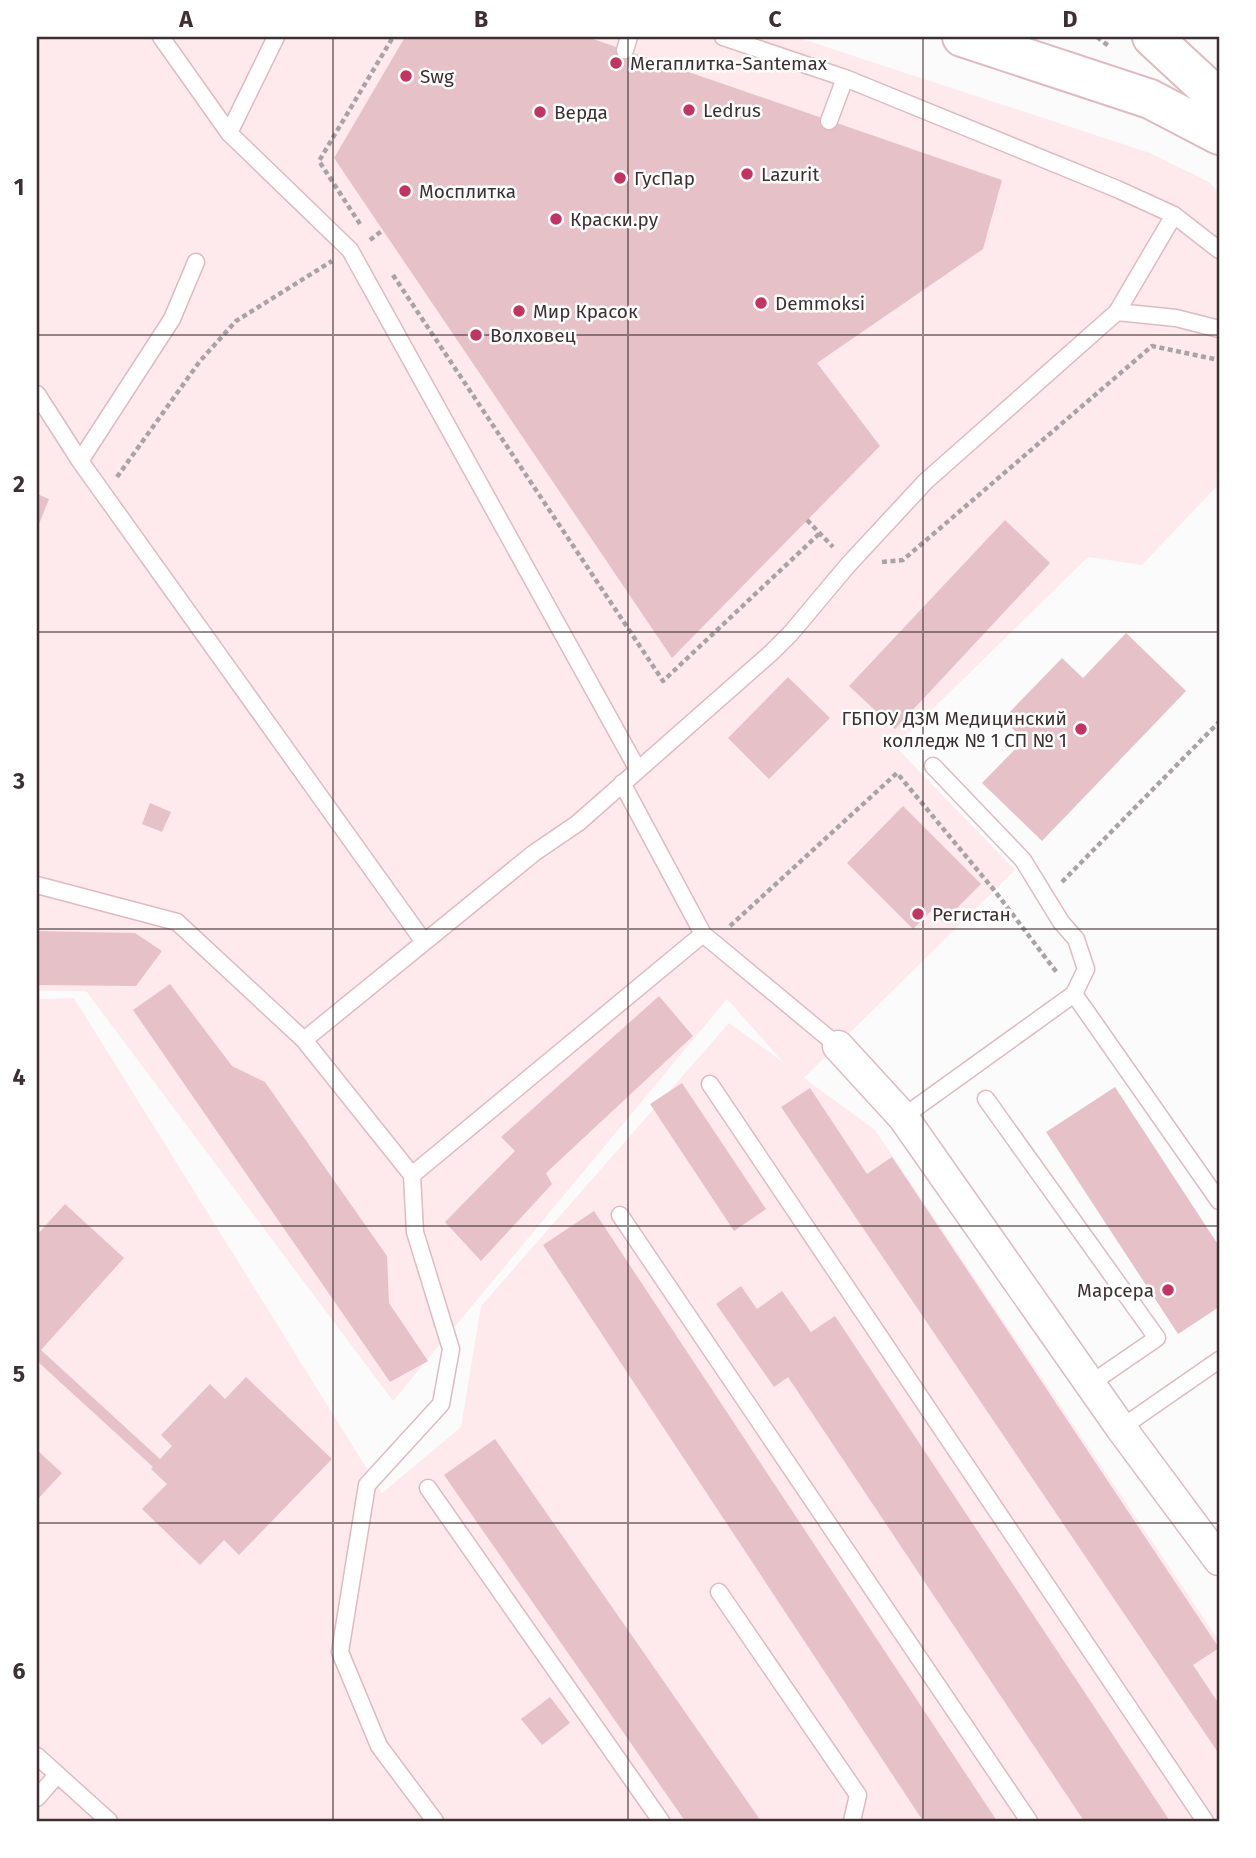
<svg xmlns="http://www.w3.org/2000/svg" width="1256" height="1858" font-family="'Fira Sans',sans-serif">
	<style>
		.built { fill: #feeaed }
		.building { fill: #e7c1c8 }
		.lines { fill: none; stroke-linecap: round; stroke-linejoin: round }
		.service-casing { stroke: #e0bac1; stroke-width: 19 }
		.minor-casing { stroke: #e0bac1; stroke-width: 33 }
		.secondary-casing { stroke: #e0bac1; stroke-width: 42 }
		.primary-casing { stroke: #e0bac1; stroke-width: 42 }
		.path { stroke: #aaa3a5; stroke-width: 4.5; stroke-dasharray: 5 3.5; stroke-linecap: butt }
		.service { stroke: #fff; stroke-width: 16 }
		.minor { stroke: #fff; stroke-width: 30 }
		.secondary { stroke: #fff; stroke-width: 38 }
		.primary { stroke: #fff; stroke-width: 38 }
		.grid { fill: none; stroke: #3e2f32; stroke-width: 2; stroke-opacity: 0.55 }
		.poi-dot { fill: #c23461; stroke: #fff; stroke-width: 2.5 }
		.labels { text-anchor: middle; stroke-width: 5; stroke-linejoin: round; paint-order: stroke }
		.poi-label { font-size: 19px; fill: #3e2f32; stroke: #fff; text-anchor: start }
		.neatline { fill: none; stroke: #3e2f32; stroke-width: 2.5 }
		.grid-label { font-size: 23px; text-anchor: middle; font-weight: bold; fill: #3e2f32 }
	</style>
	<rect width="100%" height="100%" fill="#fbfbfb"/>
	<path class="built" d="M 37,37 L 796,37 L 1150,153 L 1209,182 L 1219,193 L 1219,484 L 1142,565 L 1088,557 L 895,746 L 1015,870 L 804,1078 L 875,1130 L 1219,1641 L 1219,1821 L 37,1821 L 37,999 L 74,998 L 382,1493 L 461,1427 L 481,1306 L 729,1023 L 783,1062 L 727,999 L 393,1401 L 86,991 L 37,991 Z"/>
	<path class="building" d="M 405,37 L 587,37 L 1002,180 L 983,249 L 817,363 L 880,446 L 672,658 L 334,158 Z
		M 37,494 L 49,499 L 37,529 Z
		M 1005,520 L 1050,563 L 895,729 L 849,686 Z
		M 1126,633 L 1186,691 L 1042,841 L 982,783 L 1024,740 L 1003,719 L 1062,658 L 1083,678 Z
		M 788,677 L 830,718 L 769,779 L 728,738 Z
		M 150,803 L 171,812 L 162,832 L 142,824 Z
		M 903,806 L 981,884 L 943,922 L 932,910 L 913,929 L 847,863 Z
		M 37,931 L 135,933 L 162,951 L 136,986 L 37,985 Z
		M 170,984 L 232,1066 L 265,1082 L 387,1256 L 389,1303 L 428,1361 L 390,1382 L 133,1010 Z
		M 659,996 L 693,1036 L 546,1173 L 552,1184 L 481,1261 L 445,1222 L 515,1151 L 501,1137 Z
		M 682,1083 L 766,1209 L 734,1231 L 650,1104 Z
		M 1115,1087 L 1219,1246 L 1219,1307 L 1178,1334 L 1046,1132 Z
		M 810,1088 L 867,1174 L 892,1157 L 1219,1648 L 1193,1665 L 1219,1704 L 1219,1754 L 781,1107 Z
		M 65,1204 L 124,1258 L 41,1350 L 160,1459 L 172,1446 L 161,1435 L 210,1384 L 225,1399 L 246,1377 L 332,1459 L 239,1555 L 224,1540 L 200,1565 L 142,1509 L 167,1484 L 151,1469 L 153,1467 L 37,1361 L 37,1235 Z
		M 594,1211 L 997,1821 L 923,1821 L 543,1245 Z
		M 741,1286 L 757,1309 L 782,1291 L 811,1332 L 835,1316 L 1170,1821 L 1084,1821 L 788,1377 L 774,1387 L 716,1304 Z
		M 495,1439 L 761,1821 L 685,1821 L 444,1475 Z
		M 37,1450 L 62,1473 L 37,1500 Z
		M 550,1697 L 570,1723 L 542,1745 L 521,1719 Z"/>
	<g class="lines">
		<g class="service-casing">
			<path id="service" d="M 161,37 L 229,133 L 350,250 L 638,770
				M 723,37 L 845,78 L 1117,189 L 1174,215 L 1219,250
				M 625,50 L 629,37
				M 829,121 L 845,78
				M 229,133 L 276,37
				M 196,262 L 172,319 L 80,461 L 424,942
				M 1117,312 L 1174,215
				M 37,394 L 80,461
				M 933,766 L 1023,860 L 1061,922 L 1076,939 L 1086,969 L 1074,994
				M 622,783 L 703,934 L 838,1046
				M 37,885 L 177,922 L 304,1040 L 412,1175 L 415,1232 L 451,1349 L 441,1404 L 367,1485 L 340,1652 L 379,1746 L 435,1821
				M 304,1040 L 534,853 L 578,823 L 772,652 L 791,633 L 848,565 L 926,481 L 1117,312 L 1176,318 L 1219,329
				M 710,1084 L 1205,1821
				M 986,1099 L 1157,1338 L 1090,1384
				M 903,1117 L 1074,994 L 1219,1201
				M 412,1175 L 703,934
				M 620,1215 L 1029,1821
				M 1121,1428 L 1219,1360
				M 428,1488 L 661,1821
				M 719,1592 L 858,1795 L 852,1821
				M 37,1756 L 109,1821
				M 37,1798 L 57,1775"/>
		</g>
		<g class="minor-casing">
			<path id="minor" d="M 838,1046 L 903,1117 L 1121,1428 L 1219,1560"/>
		</g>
		<g class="secondary-casing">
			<path id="secondary" d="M 962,37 L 1150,99 L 1219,135"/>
		</g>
		<g class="primary-casing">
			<path id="primary" d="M 1152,37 L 1219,99"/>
		</g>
		<path class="path" d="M 1097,37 L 1110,47
			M 360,224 L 319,161 L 393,37
			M 370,240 L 383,230
			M 393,275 L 663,681 L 820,533
			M 117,477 L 200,361 L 236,321 L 332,261
			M 807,520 L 833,547
			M 882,562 L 903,560 L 1152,346 L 1219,360
			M 1062,882 L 1219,722
			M 730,926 L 897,773 L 994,890 L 1058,974"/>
		<use href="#service" class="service"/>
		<use href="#minor" class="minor"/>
		<use href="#secondary" class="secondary"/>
		<use href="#primary" class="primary"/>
	</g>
	<path class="grid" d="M 333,37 L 333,1821M 628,37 L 628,1821M 923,37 L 923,1821M 37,335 L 1219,335M 37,632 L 1219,632M 37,929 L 1219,929M 37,1226 L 1219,1226M 37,1523 L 1219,1523"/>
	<g class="poi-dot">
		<circle cx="616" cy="63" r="7"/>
		<circle cx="406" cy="76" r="7"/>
		<circle cx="689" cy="110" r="7"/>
		<circle cx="540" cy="112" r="7"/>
		<circle cx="747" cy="174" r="7"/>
		<circle cx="620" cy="178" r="7"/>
		<circle cx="405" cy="191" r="7"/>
		<circle cx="556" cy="219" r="7"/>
		<circle cx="761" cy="303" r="7"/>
		<circle cx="519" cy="311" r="7"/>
		<circle cx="476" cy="335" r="7"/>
		<circle cx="1081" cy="729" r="7"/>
		<circle cx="918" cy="914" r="7"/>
		<circle cx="1168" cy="1290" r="7"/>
	</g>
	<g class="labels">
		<g class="poi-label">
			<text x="630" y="70">Мегаплитка-Santemax</text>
			<text x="420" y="83">Swg</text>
			<text x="703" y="117">Ledrus</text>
			<text x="554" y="119">Верда</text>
			<text x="761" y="181">Lazurit</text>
			<text x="634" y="185">ГусПар</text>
			<text x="419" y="198">Мосплитка</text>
			<text x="570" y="226">Краски.ру</text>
			<text x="775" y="310">Demmoksi</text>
			<text x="533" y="318">Мир Красок</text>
			<text x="490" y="342">Волховец</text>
			<text x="1067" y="725" text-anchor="end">ГБПОУ ДЗМ Медицинский<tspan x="1067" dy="22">колледж № 1 СП № 1</tspan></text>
			<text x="932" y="921">Регистан</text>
			<text x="1154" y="1297" text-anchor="end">Марсера</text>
		</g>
	</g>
	<rect width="1256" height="1858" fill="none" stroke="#ffffff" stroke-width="77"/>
	<rect x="38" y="38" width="1180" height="1782" class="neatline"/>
	<g class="grid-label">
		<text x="186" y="27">A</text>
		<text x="481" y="27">B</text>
		<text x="775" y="27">C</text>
		<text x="1070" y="27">D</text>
		<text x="19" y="195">1</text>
		<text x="19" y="492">2</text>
		<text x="19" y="789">3</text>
		<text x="19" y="1085">4</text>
		<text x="19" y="1382">5</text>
		<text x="19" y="1679">6</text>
	</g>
</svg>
